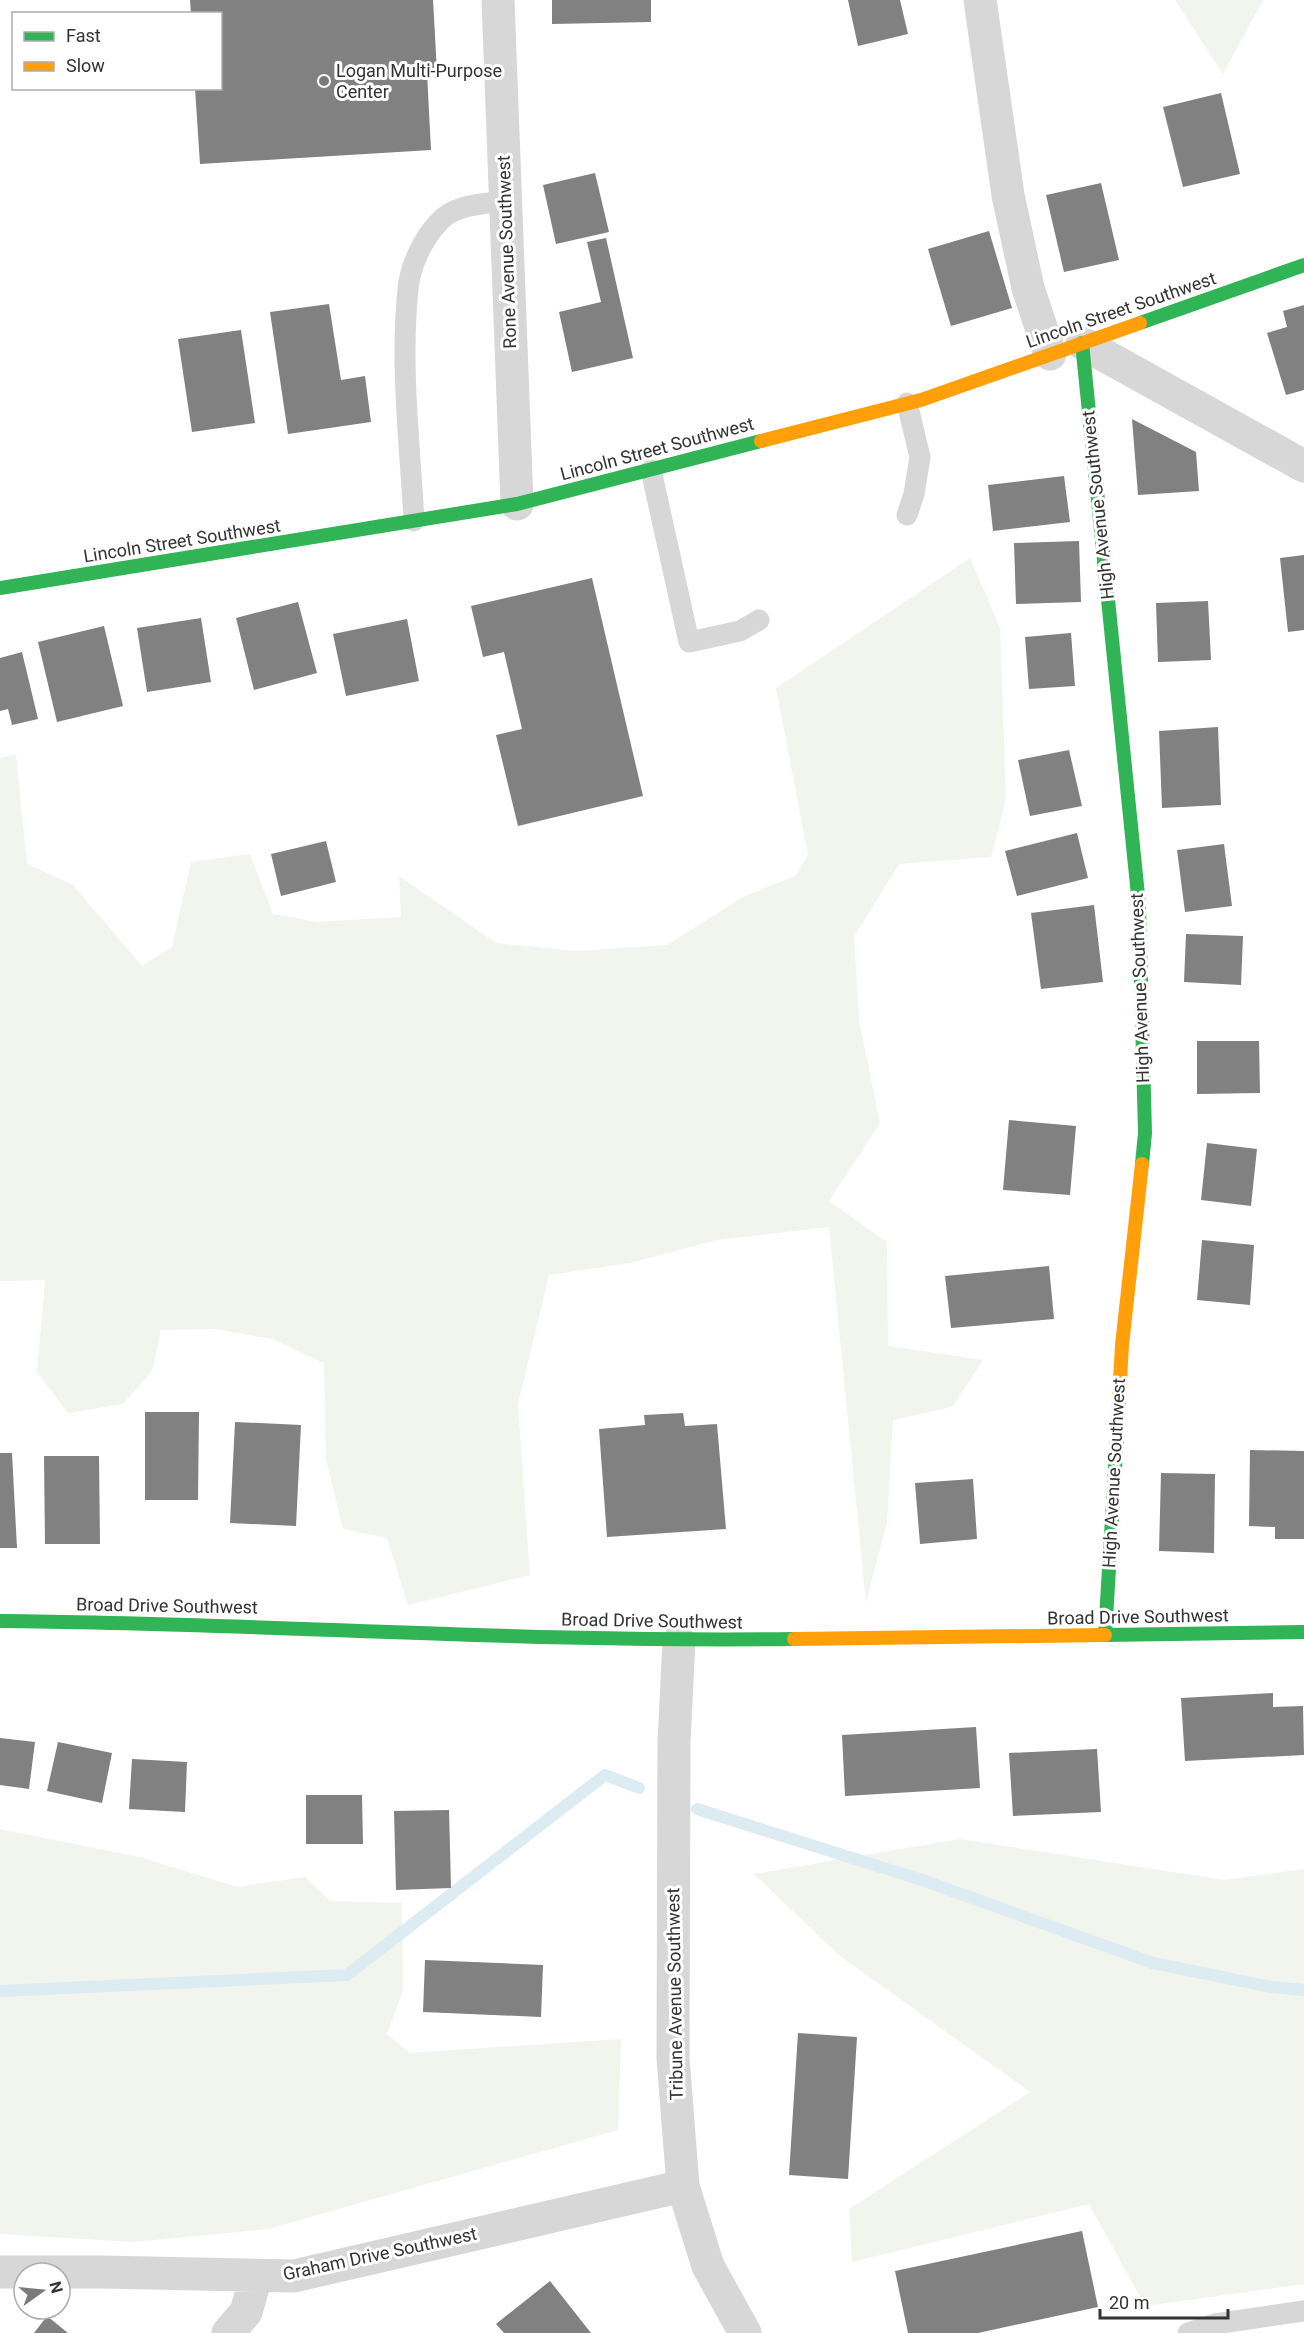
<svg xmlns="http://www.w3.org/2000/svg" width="1304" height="2333" font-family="Roboto,sans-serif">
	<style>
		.green { fill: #f1f5ed }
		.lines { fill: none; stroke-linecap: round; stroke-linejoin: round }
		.stream { stroke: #ddebf3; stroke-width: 12 }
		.building { fill: #818181 }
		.lane { stroke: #d7d7d7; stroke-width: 21 }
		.street { stroke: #d7d7d7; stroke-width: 33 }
		.fast { stroke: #30b455; stroke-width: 14 }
		.slow { stroke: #ff9f0a; stroke-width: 14 }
		.poi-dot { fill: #7a7a7a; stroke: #fff; stroke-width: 2 }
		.labels { text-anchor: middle; stroke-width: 6; stroke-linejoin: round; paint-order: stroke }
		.poi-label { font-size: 18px; fill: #333; stroke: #fff; text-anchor: start }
		.street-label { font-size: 18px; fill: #333; stroke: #fff }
	</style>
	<rect width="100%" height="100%" fill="#fff"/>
	<path class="green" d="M 1175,0 L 1263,0 L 1223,74 Z
		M 970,558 L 1000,628 L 1006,800 L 991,857 L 899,864 L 854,937 L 859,1020 L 880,1123 L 829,1201 L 887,1242 L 888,1346 L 983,1360 L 952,1407 L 893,1420 L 887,1522 L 866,1603 L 829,1227 L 717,1240 L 630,1263 L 549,1275 L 518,1404 L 530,1575 L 408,1605 L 387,1538 L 343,1529 L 326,1460 L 324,1363 L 272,1339 L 216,1329 L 161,1330 L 152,1371 L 123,1404 L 68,1413 L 37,1372 L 45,1280 L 0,1281 L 0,758 L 16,754 L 27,864 L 73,885 L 142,966 L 172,947 L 191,862 L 250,854 L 273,914 L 317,922 L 401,917 L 399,876 L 496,943 L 576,951 L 667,945 L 743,897 L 795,876 L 808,855 L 776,688 Z
		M 0,1829 L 139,1857 L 238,1887 L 305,1877 L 330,1901 L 402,1903 L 403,1990 L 387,2034 L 410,2053 L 621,2039 L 618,2130 L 268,2229 L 133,2242 L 0,2234 Z
		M 960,1839 L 1224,1880 L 1304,1869 L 1304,2284 L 1145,2306 L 1089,2204 L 852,2262 L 849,2209 L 1030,2092 L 841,1957 L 754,1874 Z"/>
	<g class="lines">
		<path class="stream" d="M 697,1809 L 922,1880 L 1153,1963 L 1272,1987 L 1304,1990
			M 0,1991 L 347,1975 L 605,1775 L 639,1788"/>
	</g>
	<path class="building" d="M 190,0 L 433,0 L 437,72 L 427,73 L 431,150 L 200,164 L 195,88 L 220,88 L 220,14 L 191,14 Z
		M 552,0 L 651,0 L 651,22 L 552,24 Z
		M 848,0 L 900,0 L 908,34 L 858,46 Z
		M 1221,93 L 1240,174 L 1183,187 L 1163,107 Z
		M 595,173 L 609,232 L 556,244 L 543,185 Z
		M 1101,183 L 1119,260 L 1064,272 L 1046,195 Z
		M 989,231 L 1012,308 L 951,326 L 928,249 Z
		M 606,238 L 633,358 L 572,372 L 559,312 L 601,302 L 587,242 Z
		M 329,304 L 341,380 L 365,376 L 371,422 L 288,434 L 270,312 Z
		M 1304,305 L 1304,390 L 1286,395 L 1267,333 L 1287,327 L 1283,311 Z
		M 241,330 L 255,423 L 192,432 L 178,339 Z
		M 1132,419 L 1196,452 L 1199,491 L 1138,495 Z
		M 1064,476 L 1070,522 L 993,531 L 988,485 Z
		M 1079,541 L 1081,602 L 1016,604 L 1014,543 Z
		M 1304,555 L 1304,630 L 1288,632 L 1280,558 Z
		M 592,578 L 643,796 L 518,826 L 496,735 L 522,729 L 504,652 L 483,657 L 471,606 Z
		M 1208,601 L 1211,660 L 1158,662 L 1156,603 Z
		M 298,602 L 317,673 L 254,690 L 236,618 Z
		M 201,618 L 211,682 L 147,692 L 137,628 Z
		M 407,619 L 419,681 L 346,696 L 333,634 Z
		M 104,626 L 123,706 L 57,722 L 38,642 Z
		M 1071,633 L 1075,686 L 1029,689 L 1025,637 Z
		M 22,652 L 38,719 L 12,725 L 8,709 L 0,711 L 0,658 Z
		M 1218,727 L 1221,805 L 1162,808 L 1159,731 Z
		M 1069,750 L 1082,806 L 1030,816 L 1018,760 Z
		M 1077,833 L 1088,878 L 1017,896 L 1005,851 Z
		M 326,841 L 336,882 L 281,896 L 271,854 Z
		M 1224,844 L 1232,906 L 1185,912 L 1177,850 Z
		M 1094,905 L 1103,982 L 1041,989 L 1031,913 Z
		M 1186,934 L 1243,936 L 1241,985 L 1184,982 Z
		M 1197,1041 L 1259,1041 L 1260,1093 L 1197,1094 Z
		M 1009,1120 L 1076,1126 L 1070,1195 L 1003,1190 Z
		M 1207,1143 L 1257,1149 L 1251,1206 L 1201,1200 Z
		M 1202,1240 L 1254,1245 L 1250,1305 L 1197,1300 Z
		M 1049,1266 L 1054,1319 L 951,1328 L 945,1276 Z
		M 145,1412 L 199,1412 L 198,1500 L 145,1500 Z
		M 683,1413 L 685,1426 L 717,1424 L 726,1529 L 607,1537 L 599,1429 L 645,1425 L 644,1415 Z
		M 235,1422 L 301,1425 L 296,1526 L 230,1523 Z
		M 1250,1450 L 1304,1451 L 1304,1539 L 1275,1539 L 1275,1527 L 1249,1526 Z
		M 0,1453 L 12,1453 L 17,1548 L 0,1548 Z
		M 44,1456 L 99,1456 L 100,1544 L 45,1544 Z
		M 1161,1473 L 1215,1474 L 1214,1553 L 1159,1551 Z
		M 973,1479 L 977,1539 L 920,1544 L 915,1483 Z
		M 1273,1693 L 1273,1707 L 1303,1706 L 1304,1755 L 1185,1761 L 1181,1698 Z
		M 976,1727 L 980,1788 L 845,1796 L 842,1735 Z
		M 0,1738 L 35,1742 L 29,1789 L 0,1785 Z
		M 58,1742 L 112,1753 L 102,1803 L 47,1791 Z
		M 1097,1749 L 1101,1812 L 1013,1816 L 1009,1753 Z
		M 132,1759 L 187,1762 L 185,1812 L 129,1809 Z
		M 306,1795 L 362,1795 L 363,1844 L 306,1844 Z
		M 449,1810 L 451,1888 L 396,1890 L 394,1811 Z
		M 425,1960 L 543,1965 L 541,2017 L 423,2012 Z
		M 798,2033 L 857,2037 L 848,2179 L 789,2175 Z
		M 1082,2231 L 1098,2307 L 978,2333 L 908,2333 L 895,2271 Z
		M 550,2281 L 591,2333 L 504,2333 L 496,2324 Z
		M 47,2316 L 68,2333 L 34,2333 Z"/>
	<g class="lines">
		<path class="lane" d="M 651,470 L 689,642 L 740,631 L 759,620
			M 907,515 L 914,494 L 920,457 L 907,403
			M 414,521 C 410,445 400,365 408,289 C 410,266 423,239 438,223 C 454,204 483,204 506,201
			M 1188,2333 L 1215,2324 L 1304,2311"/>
		<path class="street" d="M 498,0 L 517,504
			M 980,0 L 1008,195 L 1028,288 L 1050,354
			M 1082,343 L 1304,466
			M 679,1641 L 674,1742 L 673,2058 L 683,2186 L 708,2266 L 745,2333
			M 0,2272 L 103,2272 L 294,2276 L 683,2186
			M 228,2333 L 246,2312 L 256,2277"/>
		<path class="fast" d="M 1140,323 L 1304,265
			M 1082,343 L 1139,905 L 1145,1133 L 1142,1164
			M 0,588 L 517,504 L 761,441
			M 0,1621 C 265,1623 529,1643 794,1639
			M 1105,1635 L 1117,1436
			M 1105,1635 L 1304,1632"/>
		<path class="slow" d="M 761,441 L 921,400 L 1140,323
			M 1117,1436 L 1122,1345 L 1142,1164
			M 794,1639 L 1105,1635"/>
	</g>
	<circle class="poi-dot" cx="324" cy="81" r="6"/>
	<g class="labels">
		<g class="poi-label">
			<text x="336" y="77">Logan Multi-Purpose<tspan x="336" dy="21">Center</tspan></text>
		</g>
		<g class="street-label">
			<text transform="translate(507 252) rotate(-92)" y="6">Rone Avenue Southwest</text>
			<text transform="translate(1121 310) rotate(-19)" y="6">Lincoln Street Southwest</text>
			<text transform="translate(657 449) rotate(-15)" y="6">Lincoln Street Southwest</text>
			<text transform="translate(1098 505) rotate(-96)" y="6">High Avenue Southwest</text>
			<text transform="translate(182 541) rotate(-9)" y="6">Lincoln Street Southwest</text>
			<text transform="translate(1140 988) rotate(-92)" y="6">High Avenue Southwest</text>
			<text transform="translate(1114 1473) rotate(-87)" y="6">High Avenue Southwest</text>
			<text transform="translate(167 1606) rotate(1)" y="6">Broad Drive Southwest</text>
			<text transform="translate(1138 1617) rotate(-1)" y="6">Broad Drive Southwest</text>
			<text transform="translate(652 1621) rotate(1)" y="6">Broad Drive Southwest</text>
			<text transform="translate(675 1994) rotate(-91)" y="6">Tribune Avenue Southwest</text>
			<text transform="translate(380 2254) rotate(-12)" y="6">Graham Drive Southwest</text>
		</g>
	</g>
	<rect x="12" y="12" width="210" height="78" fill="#ffffff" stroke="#adadad" stroke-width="1.5"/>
	<rect x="24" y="32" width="30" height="9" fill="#30b455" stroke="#adadad" stroke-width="1.5"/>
	<text x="66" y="42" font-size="18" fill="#333333">Fast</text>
	<rect x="24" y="62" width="30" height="9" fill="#ff9f0a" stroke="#adadad" stroke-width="1.5"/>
	<text x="66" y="72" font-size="18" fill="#333333">Slow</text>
	<g transform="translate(42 2291) rotate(75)"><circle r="28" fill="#ffffff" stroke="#adadad" stroke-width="1.5"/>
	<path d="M0-4.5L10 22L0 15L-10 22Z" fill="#7a7a7a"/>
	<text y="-9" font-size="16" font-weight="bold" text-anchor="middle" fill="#333333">N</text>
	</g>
	<path d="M1100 2309v9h128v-9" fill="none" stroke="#333333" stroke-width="3"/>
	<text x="1109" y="2309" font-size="18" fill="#333333" stroke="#ffffff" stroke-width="4.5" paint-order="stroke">20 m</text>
</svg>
